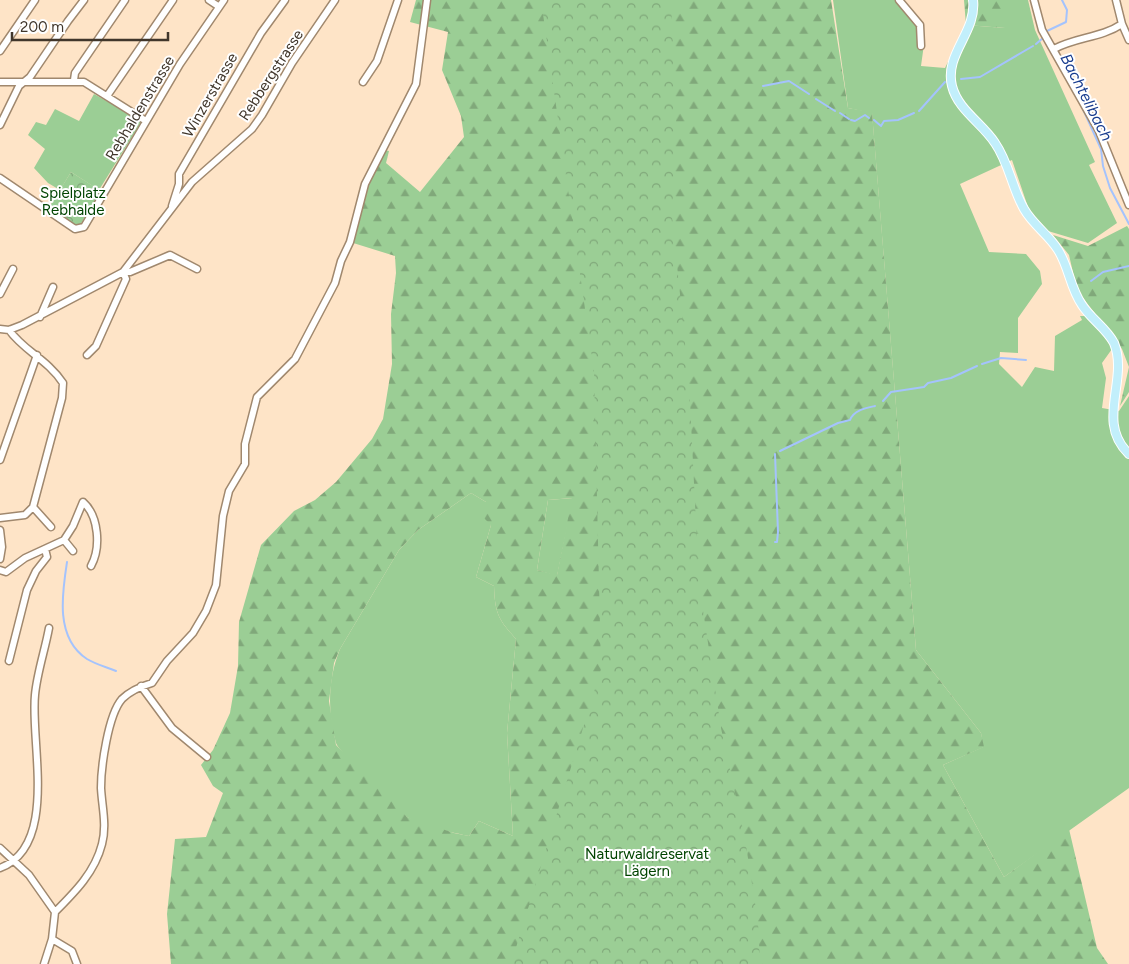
<svg xmlns="http://www.w3.org/2000/svg" width="1129" height="964" font-family="Figtree,sans-serif">
	<style>
		.grass { fill: #9bce95 }
		.forest { fill: url(#forest-firs); fill-rule: evenodd }
		.park { fill: url(#park-crowns) }
		.lines { fill: none; stroke-linecap: round; stroke-linejoin: round }
		.stream { stroke: #a4c3fd; stroke-width: 2 }
		.minor-casing { stroke: #a0886e; stroke-width: 9 }
		.major-casing { stroke: #fff; stroke-width: 10 }
		.minor { stroke: #fff; stroke-width: 6 }
		.major { stroke: #c2effb; stroke-width: 8 }
		.labels { text-anchor: middle; stroke-width: 4; stroke-linejoin: round; paint-order: stroke }
		.street-label { font-size: 15px; fill: #40362b; stroke: #fff }
		.park-label { font-size: 15px; fill: #014401; stroke: #fff }
		.water-label { font-size: 16px; font-style: italic; fill: #193d8f; stroke: #fff }
	</style>
	<defs>
		<pattern id="forest-firs" width="22" height="20" patternUnits="userSpaceOnUse" patternTransform="scale(1.25)"><rect width="22" height="20" fill="#9bce95"/><path d="M5 1l3.5 6h-7zM16 11l3.5 6h-7z" fill="#80a87a"/></pattern>
		<pattern id="park-crowns" width="20" height="18" patternUnits="userSpaceOnUse" patternTransform="scale(1.25)"><rect width="20" height="18" fill="#9bce95"/><path d="M2 6a3 3 0 1 1 6 0M12 15a3 3 0 1 1 6 0" fill="none" stroke="#80a87a"/></pattern>
	</defs>
	<rect width="100%" height="100%" fill="#fee4c7"/>
	<path class="grass" d="M 833,0 L 903,0 C 928,26 926,31 921,66 L 945,68 L 966,25 L 1005,28 L 1005,0 L 1028,0 L 1035,30 L 1095,162 L 1089,165 L 1117,223 L 1088,243 L 1048,231 L 1029,210 L 1012,160 L 960,184 L 989,252 L 1026,254 L 1040,271 L 1042,284 L 1018,318 L 1018,353 L 1000,352 L 999,364 L 1022,387 L 1035,367 L 1054,371 L 1055,336 L 1082,320 L 1080,316 L 1085,316 L 1103,333 L 1112,349 L 1102,363 L 1106,378 L 1102,408 L 1119,411 L 1129,396 L 1129,788 L 1004,877 L 943,765 L 983,747 L 981,733 L 916,650 L 872,113 L 848,108 Z
		M 94,94 L 142,121 L 99,190 L 71,172 L 60,190 L 48,183 L 34,168 L 45,149 L 28,135 L 36,122 L 46,125 L 55,109 L 79,121 Z
		M 471,493 L 486,502 L 491,525 L 476,577 L 494,586 C 495,613 498,619 516,639 L 507,733 L 513,836 L 479,821 L 469,836 C 454,833 420,825 407,817 C 398,811 338,751 336,743 C 327,712 328,678 340,649 L 399,550 L 418,530 Z
		M 573,498 L 557,576 L 537,570 L 548,500 Z"/>
	<path class="forest" d="M 416,0 L 831,0 L 848,108 L 872,112 L 916,650 L 981,733 L 984,747 L 943,765 L 1004,877 L 1069,829 L 1097,948 L 1108,964 L 171,964 L 167,914 L 175,839 L 206,837 L 223,793 L 213,786 L 201,765 L 213,750 L 230,713 L 238,666 L 239,622 L 261,545 L 294,511 L 315,500 L 336,482 L 372,439 L 383,419 L 392,364 L 391,314 L 396,273 L 395,256 L 350,242 L 359,203 L 384,150 L 389,151 L 386,163 L 420,192 L 464,137 L 461,116 L 442,70 L 448,32 L 410,22 ZM 471,493 L 486,502 L 484,518 L 491,525 L 476,577 L 494,586 C 495,613 498,619 516,639 L 507,733 L 513,836 L 479,821 L 469,836 L 454,833 L 407,817 L 336,745 L 329,701 L 334,663 L 340,649 L 399,550 L 418,530 ZM 572,498 L 557,575 L 537,570 L 548,500 Z
		M 964,0 L 1005,0 L 1005,28 L 966,25 Z
		M 1127,226 L 1129,229 L 1129,392 L 1120,406 L 1129,367 L 1122,349 L 1077,290 L 1069,255 L 1053,235 L 1088,246 Z"/>
	<path class="park" d="M 541,0 L 671,0 L 676,121 L 672,216 L 689,382 L 699,584 L 721,728 L 745,839 L 758,922 L 760,964 L 511,964 L 601,669 L 594,372 Z
		M 71,172 L 101,191 L 80,225 L 76,226 L 48,209 Z"/>
	<g class="lines">
		<path class="stream" d="M 1047,31 L 1066,22 L 1067,10 L 1062,0
			M 1036,44 L 1043,38
			M 961,79 L 980,77 L 1033,46
			M 763,86 L 789,81 L 809,94
			M 816,99 L 835,111
			M 1082,107 L 1101,149 L 1103,166 L 1110,188 L 1129,224
			M 919,111 L 945,82
			M 840,113 L 849,119
			M 851,120 L 855,121 L 865,115 L 869,118
			M 874,120 L 881,126 L 884,121 L 898,120 L 914,113
			M 1091,281 L 1103,272 L 1129,266
			M 982,364 L 1001,358 L 1026,360
			M 883,401 L 891,392 L 924,387 L 928,383 L 951,378 L 977,366
			M 780,451 L 838,423 L 850,420 C 854,410 866,408 875,406
			M 775,454 L 778,532 L 777,542 L 775,542
			M 67,562 C 62,594 55,638 87,659 C 95,664 106,667 116,671"/>
		<g class="minor-casing">
			<path id="minor" d="M 209,0 L 218,6
				M 899,0 L 920,25 L 921,46
				M 1034,0 L 1042,30 L 1099,131 L 1129,205
				M 1116,0 L 1122,24 L 1129,40
				M 1054,49 C 1076,37 1101,38 1122,24
				M 0,51 L 35,0
				M 74,80 L 75,73 L 125,0
				M 0,82 L 84,82 L 146,121
				M 363,82 L 377,61 L 398,0
				M 107,96 L 173,0
				M 0,125 L 19,86 L 30,77 L 68,21 L 84,0
				M 0,178 L 75,229 L 84,227 L 180,64 L 224,0
				M 172,206 L 179,184 L 179,174 L 261,33 L 285,0
				M 0,294 L 13,269
				M 40,317 L 53,287
				M 0,329 L 9,330 L 22,325 L 123,272 L 192,182 L 252,129 L 262,115 L 292,63 L 335,0
				M 87,355 L 96,346 L 126,279 L 123,272 L 130,272 L 170,255 L 197,269
				M 0,460 L 37,355
				M 33,507 L 51,527
				M 0,518 L 25,515 L 33,507 L 62,398 L 63,383 C 47,359 24,351 9,330
				M 0,530 L 2,547 L 0,559
				M 64,540 L 73,551
				M 0,570 L 6,572 L 25,558 L 64,540 L 73,526 L 83,502 C 99,516 101,548 91,566
				M 9,661 L 27,590 L 36,571 L 47,557 L 45,549
				M 141,686 L 172,728 L 207,757
				M 0,848 L 29,875 L 55,912 L 52,939 L 44,964
				M 0,868 C 59,846 30,742 35,695 C 37,673 45,650 49,628
				M 55,912 C 75,892 95,872 102,844 C 107,825 102,807 101,788 C 101,767 108,715 122,699 C 130,691 142,686 152,683 L 167,661 L 193,633 L 206,611 L 216,585 L 223,516 L 229,491 L 245,464 L 245,444 L 257,397 L 295,359 L 335,283 L 341,261 L 350,242 L 365,184 L 416,84 L 427,0
				M 52,939 L 72,951 L 77,964"/>
		</g>
		<g class="major-casing">
			<path id="major" d="M 973,0 C 977,32 944,54 952,86 C 958,110 982,123 995,143 C 1009,163 1012,188 1024,209 C 1033,225 1049,235 1058,250 C 1069,267 1070,288 1082,305 C 1091,319 1106,328 1114,343 C 1129,380 1095,422 1129,454"/>
		</g>
		<use href="#minor" class="minor"/>
		<use href="#major" class="major"/>
	</g>
	<g class="labels">
		<g class="street-label">
			<text transform="translate(271 75) rotate(-57)" y="5">Rebbergstrasse</text>
			<text transform="translate(210 95) rotate(-60)" y="5">Winzerstrasse</text>
			<text transform="translate(140 108) rotate(-59)" y="5">Rebhaldenstrasse</text>
		</g>
		<g class="park-label">
			<text x="73" y="198">Spielplatz<tspan x="73" dy="17">Rebhalde</tspan></text>
			<text x="647" y="859">Naturwaldreservat<tspan x="647" dy="17">Lägern</tspan></text>
		</g>
		<g class="water-label">
			<text transform="translate(1087 97) rotate(63)" y="6">Bachtelibach</text>
		</g>
	</g>
	<path d="M12 32v8h156v-8" fill="none" stroke="#40362b" stroke-width="2.5"/>
	<text x="20" y="32" font-size="15" fill="#40362b" stroke="#ffffff" stroke-width="4" paint-order="stroke">200 m</text>
</svg>
